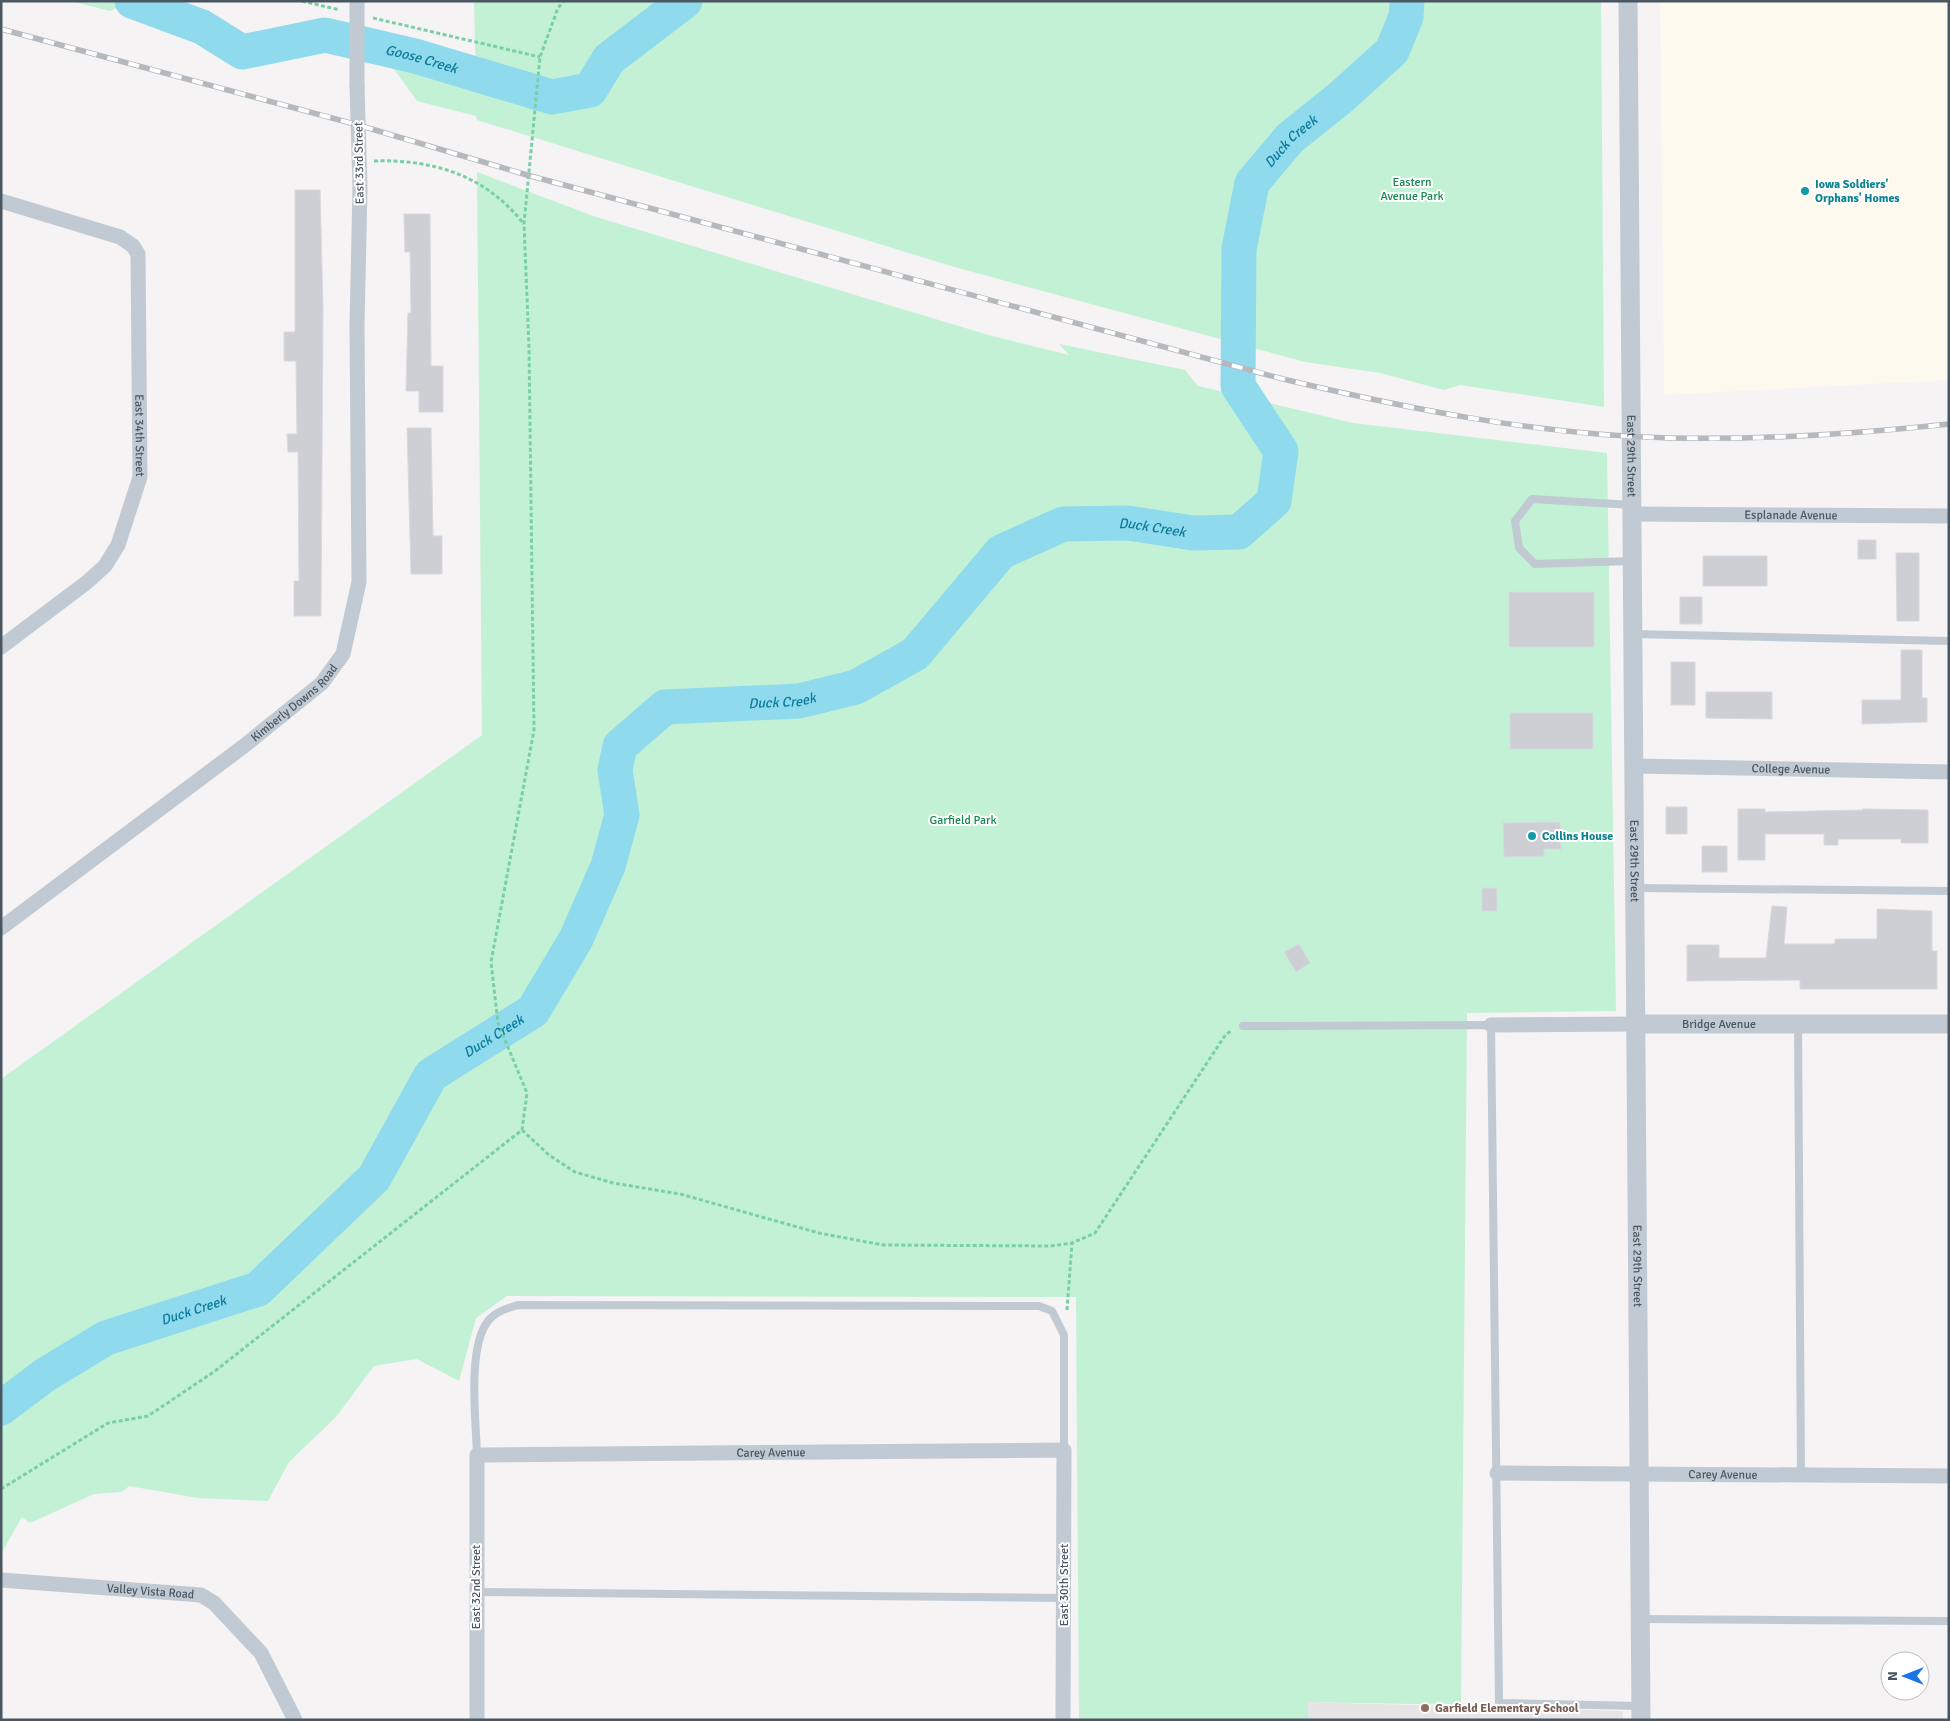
<svg xmlns="http://www.w3.org/2000/svg" width="1950" height="1721" font-family="Signika,sans-serif">
	<style>
		.commercial { fill: #fdf9ef }
		.education { fill: #e6e4e5 }
		.green { fill: #c3f1d5 }
		.lines { fill: none; stroke-linecap: round; stroke-linejoin: round }
		.river { stroke: #90daee; stroke-width: 35 }
		.building { fill: #cdcfd5; stroke: #d7d9de }
		.path { stroke: #7ad0a6; stroke-width: 3; stroke-dasharray: 4 2.5; stroke-linecap: butt }
		.service { stroke: #c1cad2; stroke-width: 8 }
		.minor { stroke: #c1cad2; stroke-width: 15 }
		.tertiary { stroke: #c1cad2; stroke-width: 19 }
		.rail-casing { stroke: #b5b8bd; stroke-width: 5.5 }
		.rail { stroke: #fff; stroke-width: 4; stroke-dasharray: 11; stroke-linecap: butt }
		.minor-bridge { stroke: #c1cad2; stroke-width: 15 }
		.culture-dot { fill: #0f9aa8; stroke: #fff; stroke-width: 2 }
		.education-dot { fill: #8d6e63; stroke: #fff; stroke-width: 2 }
		.labels { text-anchor: middle; stroke-width: 4; stroke-linejoin: round; paint-order: stroke }
		.street-label { font-size: 12px; fill: #4a5661; stroke: #fff }
		.park-label { font-size: 12px; fill: #17864f; stroke: #fff }
		.culture-label { font-size: 12px; font-weight: bold; fill: #0d838f; stroke: #fff; text-anchor: start }
		.education-label { font-size: 12px; font-weight: bold; fill: #785e54; stroke: #fff; text-anchor: start }
		.water-label { font-size: 14px; font-style: italic; fill: #0c7c9b; stroke: #fff }
	</style>
	<rect width="100%" height="100%" fill="#f5f3f3"/>
	<path class="commercial" d="M 1660,1 L 1949,1 L 1949,380 L 1664,395 Z"/>
	<path class="education" d="M 1308,1702 L 1623,1711 L 1623,1720 L 1308,1720 Z"/>
	<path class="green" d="M 71,1 L 130,1 L 110,11 Z
		M 474,1 L 1601,1 L 1604,407 L 1460,385 L 1444,390 L 1380,373 L 1305,362 L 951,266 L 477,120 L 476,116 L 417,101 L 388,61 L 476,87 Z
		M 477,172 L 596,217 L 992,336 L 1069,355 L 1059,344 L 1185,370 L 1198,386 L 1353,423 L 1607,453 L 1616,1011 L 1467,1013 L 1461,1705 L 1308,1702 L 1308,1720 L 1079,1720 L 1076,1297 L 507,1296 L 476,1318 L 459,1381 L 417,1359 L 374,1366 L 336,1417 L 289,1462 L 268,1501 L 198,1498 L 129,1486 L 122,1492 L 94,1494 L 30,1523 L 22,1517 L 1,1554 L 1,1079 L 482,735 Z"/>
	<g class="lines">
		<g class="river">
			<path id="s1" d="M 132,1 L 202,27 L 242,52 L 325,35 L 415,56 L 552,97 L 590,90 L 609,59 L 685,1"/>
			<path id="s2" d="M 1,1408 L 45,1375 L 106,1338 L 258,1289 L 374,1178 L 431,1075 L 533,1011 L 576,939 L 608,866 L 622,815 L 615,770 L 620,746 L 665,707 L 799,701 L 856,687 L 915,654 L 1001,552 L 1063,524 L 1128,523 L 1193,533 L 1239,532 L 1274,501 L 1281,451 L 1238,386 L 1239,249 L 1252,183 L 1290,138 L 1340,98 L 1392,51 L 1406,17 L 1407,1"/>
		</g>
	</g>
	<path class="building" d="M 295,190 L 320,190 L 323,308 L 321,616 L 294,616 L 294,581 L 299,581 L 298,452 L 288,452 L 287,434 L 297,434 L 296,361 L 284,361 L 284,332 L 295,332 Z
		M 404,214 L 430,214 L 431,366 L 443,366 L 443,412 L 419,412 L 419,391 L 406,391 L 408,313 L 411,313 L 410,252 L 405,252 Z
		M 407,428 L 431,428 L 433,536 L 442,536 L 442,574 L 411,574 Z
		M 1858,540 L 1876,540 L 1876,559 L 1858,559 Z
		M 1896,553 L 1919,553 L 1919,621 L 1897,621 Z
		M 1703,556 L 1767,556 L 1767,586 L 1703,586 Z
		M 1509,592 L 1594,592 L 1594,647 L 1509,647 Z
		M 1680,597 L 1702,597 L 1702,624 L 1680,624 Z
		M 1901,650 L 1922,650 L 1922,698 L 1927,698 L 1927,722 L 1862,724 L 1862,700 L 1901,700 Z
		M 1671,662 L 1695,662 L 1695,705 L 1671,705 Z
		M 1706,692 L 1772,692 L 1772,719 L 1706,718 Z
		M 1510,713 L 1593,713 L 1593,749 L 1510,749 Z
		M 1666,807 L 1687,807 L 1687,834 L 1666,834 Z
		M 1738,809 L 1765,809 L 1765,812 L 1863,810 L 1863,809 L 1928,810 L 1928,843 L 1901,843 L 1901,839 L 1838,839 L 1838,845 L 1824,845 L 1824,834 L 1765,834 L 1765,860 L 1738,860 Z
		M 1560,822 L 1561,849 L 1544,849 L 1544,856 L 1504,857 L 1503,823 Z
		M 1702,846 L 1727,846 L 1727,872 L 1702,872 Z
		M 1482,888 L 1497,888 L 1497,911 L 1482,911 Z
		M 1772,906 L 1787,907 L 1784,944 L 1835,944 L 1835,939 L 1877,939 L 1877,909 L 1932,911 L 1932,951 L 1937,951 L 1937,989 L 1800,989 L 1800,980 L 1687,981 L 1687,945 L 1719,945 L 1719,958 L 1766,958 Z
		M 1299,944 L 1310,963 L 1296,972 L 1284,952 Z"/>
	<g class="lines">
		<path class="path" d="M 302,1 L 340,10
			M 373,18 L 540,57
			M 374,161 C 434,159 486,176 523,223
			M 522,1130 L 549,1155 L 575,1172 L 613,1183 L 680,1194 L 819,1233 L 883,1245 L 1051,1246 L 1072,1243 L 1095,1233 L 1226,1034 L 1232,1031
			M 1067,1310 L 1072,1243
			M 1,1489 L 108,1423 L 148,1416 L 215,1371 L 522,1130 L 527,1093 L 498,1023 L 491,962 L 534,730 L 529,347 L 524,224 L 540,57 L 558,8 L 564,1"/>
		<path class="service" d="M 1632,505 L 1532,499 L 1515,521 L 1519,548 L 1535,564 L 1632,561
			M 1633,634 L 1949,641
			M 1636,888 L 1949,891
			M 1798,1024 L 1801,1475
			M 1243,1026 L 1491,1025 L 1499,1703 L 1640,1706
			M 477,1455 C 476,1421 467,1348 488,1321 C 496,1311 506,1309 518,1305 L 1039,1306 L 1052,1311 L 1064,1335 L 1064,1450
			M 476,1592 L 1064,1598
			M 1641,1619 L 1949,1621"/>
		<g class="minor">
			<path id="s3" d="M 1,201 L 120,237 L 133,246 L 138,254 L 140,477 L 118,545 L 105,566 L 86,583 L 1,647"/>
			<path id="s4" d="M 1632,514 L 1949,516"/>
			<path id="s5" d="M 1635,766 L 1949,772"/>
			<path id="s6" d="M 1,928 L 244,746 L 322,683 L 343,654 L 359,582 L 357,325 L 360,188 L 357,86"/>
			<path d="M 1491,1025 L 1637,1024"/>
			<path id="s7" d="M 1497,1473 L 1949,1476"/>
			<path id="s8" d="M 1,1580 L 201,1595 L 214,1603 L 261,1653 L 295,1720"/>
			<path id="s9" d="M 477,1720 L 477,1455 L 1064,1450 L 1063,1720"/>
		</g>
		<g class="tertiary">
			<path id="s10" d="M 1628,1 L 1641,1720"/>
			<path id="s11" d="M 1637,1024 L 1949,1024"/>
		</g>
		<g class="rail-casing">
			<path id="rail" d="M 1,29 L 358,125 L 527,175 L 1283,379 C 1409,409 1539,435 1669,438 C 1762,440 1856,434 1949,424"/>
		</g>
		<use href="#rail" class="rail"/>
		<path class="minor-bridge" d="M 357,1 L 357,86"/>
	</g>
	<g class="culture-dot">
		<circle cx="1805" cy="191" r="5"/>
		<circle cx="1532" cy="836" r="5"/>
	</g>
	<circle class="education-dot" cx="1425" cy="1708" r="5"/>
	<g class="labels">
		<g class="street-label">
			<text transform="translate(359 163) rotate(-91)" y="4">East 33rd Street</text>
			<text dy="4" stroke="none"><textPath href="#s3" startOffset="331">East 34th Street</textPath></text>
			<text dy="4" stroke="none"><textPath href="#s10" startOffset="455">East 29th Street</textPath></text>
			<text dy="4" stroke="none"><textPath href="#s4" startOffset="159">Esplanade Avenue</textPath></text>
			<text dy="4" stroke="none"><textPath href="#s6" startOffset="370">Kimberly Downs Road</textPath></text>
			<text dy="4" stroke="none"><textPath href="#s5" startOffset="156">College Avenue</textPath></text>
			<text dy="4" stroke="none"><textPath href="#s10" startOffset="860">East 29th Street</textPath></text>
			<text dy="4" stroke="none"><textPath href="#s11" startOffset="82">Bridge Avenue</textPath></text>
			<text dy="4" stroke="none"><textPath href="#s10" startOffset="1265">East 29th Street</textPath></text>
			<text dy="4" stroke="none"><textPath href="#s9" startOffset="559">Carey Avenue</textPath></text>
			<text dy="4" stroke="none"><textPath href="#s7" startOffset="226">Carey Avenue</textPath></text>
			<text transform="translate(1064 1585) rotate(-90)" y="4">East 30th Street</text>
			<text transform="translate(476 1587) rotate(-90)" y="4">East 32nd Street</text>
			<text dy="4" stroke="none"><textPath href="#s8" startOffset="150">Valley Vista Road</textPath></text>
		</g>
		<g class="park-label">
			<text x="1412" y="186">Eastern<tspan x="1412" dy="14">Avenue Park</tspan></text>
			<text x="963" y="824">Garfield Park</text>
		</g>
		<g class="culture-label">
			<text x="1815" y="188">Iowa Soldiers'<tspan x="1815" dy="14">Orphans' Homes</tspan></text>
			<text x="1542" y="840">Collins House</text>
		</g>
		<g class="education-label">
			<text x="1435" y="1712">Garfield Elementary School</text>
		</g>
		<g class="water-label">
			<text dy="5" stroke="none"><textPath href="#s1" startOffset="306">Goose Creek</textPath></text>
			<text dy="5" stroke="none"><textPath href="#s2" startOffset="2106">Duck Creek</textPath></text>
			<text dy="5" stroke="none"><textPath href="#s2" startOffset="1582">Duck Creek</textPath></text>
			<text dy="5" stroke="none"><textPath href="#s2" startOffset="1148">Duck Creek</textPath></text>
			<text dy="5" stroke="none"><textPath href="#s2" startOffset="638">Duck Creek</textPath></text>
			<text dy="5" stroke="none"><textPath href="#s2" startOffset="218">Duck Creek</textPath></text>
		</g>
	</g>
	<rect width="1950" height="1721" fill="none" stroke="#4a5661" stroke-width="5"/>
	<g transform="translate(1905 1676) rotate(270)"><circle r="24" fill="#ffffff" stroke="#b7bbc0"/>
	<path d="M0-4L9 19L0 12L-9 19Z" fill="#1a73e8"/>
	<text y="-8" font-size="14" font-weight="bold" text-anchor="middle" fill="#4a5661">N</text>
	</g>
</svg>
